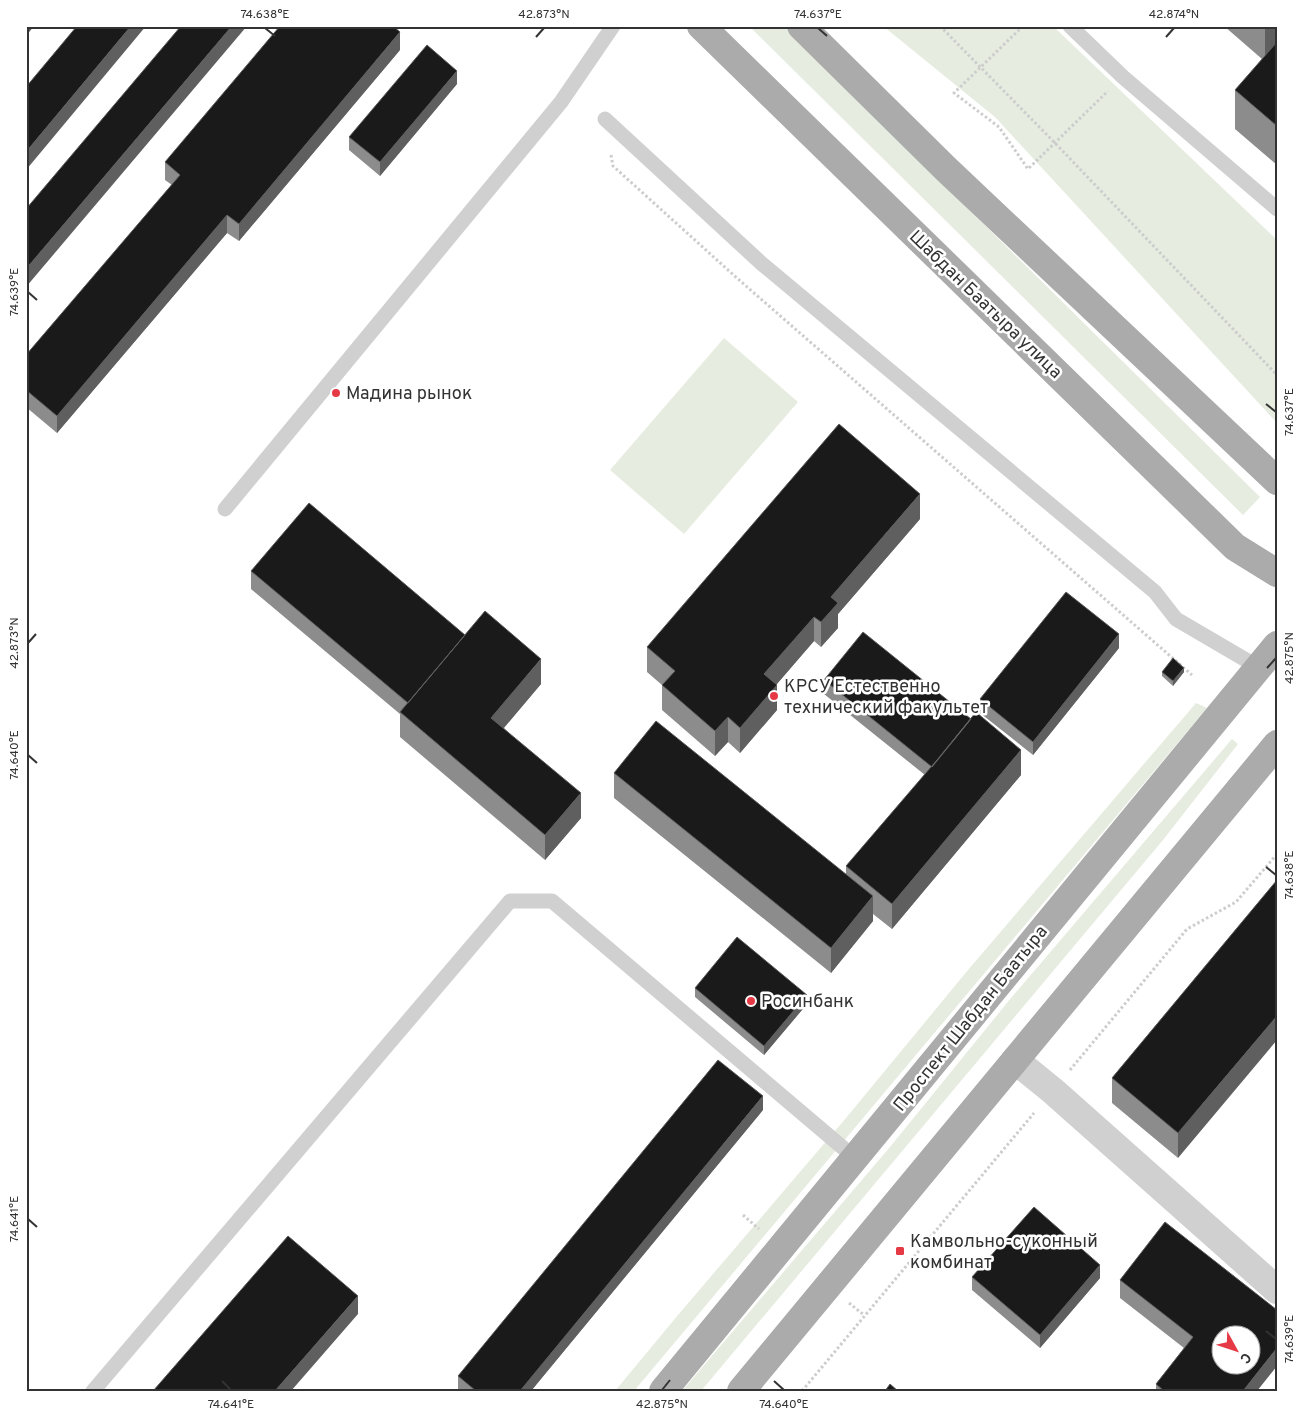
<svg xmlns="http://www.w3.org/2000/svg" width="1303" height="1417" font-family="Overpass,sans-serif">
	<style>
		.green { fill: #e6ecdf }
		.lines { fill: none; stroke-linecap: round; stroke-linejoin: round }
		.path { stroke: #cdcdcd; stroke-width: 3; stroke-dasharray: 2.5 2.5; stroke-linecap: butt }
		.lane { stroke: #d0d0d0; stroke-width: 15 }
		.street { stroke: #d0d0d0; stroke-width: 28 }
		.primary { stroke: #ababab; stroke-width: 28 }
		.wall { fill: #8c8c8c }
		.shaded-wall { fill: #5f5f5f }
		.building { fill: #1a1a1a; stroke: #5f5f5f; fill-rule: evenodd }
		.ticks { fill: none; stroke: #333; stroke-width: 2 }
		.poi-dot { fill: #e63946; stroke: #fff; stroke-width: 2 }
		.labels { text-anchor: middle; stroke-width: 5; stroke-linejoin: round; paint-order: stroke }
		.street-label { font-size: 18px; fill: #333; stroke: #fff }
		.poi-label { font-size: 18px; fill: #333; stroke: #fff; text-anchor: start }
		.neatline { fill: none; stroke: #333; stroke-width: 2 }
		.ticks-label { font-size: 12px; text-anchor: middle; fill: #333 }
	</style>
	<rect width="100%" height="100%" fill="#fff"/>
	<path class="green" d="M 749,26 L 783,26 L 1260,497 L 1243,515 Z
		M 883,26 L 1053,26 L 1277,240 L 1277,423 L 995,117 Z
		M 724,338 L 798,402 L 684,534 L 610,470 Z
		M 1196,703 L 1207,708 L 634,1391 L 615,1391 L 678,1315 L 846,1118 L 968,970 Z
		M 1232,739 L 1238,744 L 1163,840 L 701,1391 L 682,1391 L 890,1147 L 1011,998 Z"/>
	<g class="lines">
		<path class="path" d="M 940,26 L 1055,143 L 1277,375
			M 1023,26 L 954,93 L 999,127 L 1028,169 L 1108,91
			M 611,155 L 613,166 L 738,279 L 1192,675
			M 1070,1070 L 1187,929 L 1236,902 L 1277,854
			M 743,1215 L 759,1229
			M 849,1303 L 864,1315
			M 802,1391 L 1034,1113"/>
		<path class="lane" d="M 1070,26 L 1123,77 L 1277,209
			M 605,119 L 761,263 L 1155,592 L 1176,619 L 1258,667
			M 225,509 L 561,102 L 613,26
			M 93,1391 L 510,901 L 552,901 L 855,1158"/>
		<path class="street" d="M 1015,1060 L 1053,1091 L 1277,1290"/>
		<path class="primary" d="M 701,26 L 1235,547 L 1277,573
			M 801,26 L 946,169 L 1277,481
			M 663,1391 L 1277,645
			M 741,1391 L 1277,744"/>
	</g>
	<path class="wall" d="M 1224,26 L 1277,26 L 1277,165 L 1235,129 L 1235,90 L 1262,59 Z
		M 400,50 L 239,241 L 227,233 L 57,433 L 26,407 L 26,355 L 172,185 L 165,180 L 165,162 Z
		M 457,84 L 380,176 L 349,150 L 349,137 Z
		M 920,519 L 838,614 L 838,628 L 821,647 L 814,641 L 776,685 L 777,710 L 740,753 L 728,742 L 715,756 L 662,710 L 662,685 L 647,672 L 647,647 Z
		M 251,571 L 465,635 L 541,684 L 504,728 L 581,818 L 545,860 L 400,737 L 400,714 L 251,589 Z
		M 1119,648 L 1033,755 L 980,713 L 980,699 Z
		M 1162,672 L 1184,672 L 1173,686 L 1162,676 Z
		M 824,680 L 1021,775 L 892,929 L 873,914 L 873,921 L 831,973 L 614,798 L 614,773 L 846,874 L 846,866 L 925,775 L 824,694 Z
		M 1277,880 L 1178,1158 L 1112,1103 L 1112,1078 Z
		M 695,988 L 807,1004 L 764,1055 L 695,997 Z
		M 763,1110 L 531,1391 L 459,1391 L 458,1389 L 458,1376 Z
		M 1165,1222 L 1257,1391 L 1156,1391 L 1156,1384 L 1184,1348 L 1120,1298 L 1120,1280 Z
		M 972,1277 L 1100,1278 L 1040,1348 L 972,1290 Z"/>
	<path class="shaded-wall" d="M 26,26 L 34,26 L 26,36 Z
		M 131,26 L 146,26 L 26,170 L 26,152 Z
		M 232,26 L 247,26 L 26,287 L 26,269 Z
		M 1266,26 L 1277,26 L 1277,47 L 1265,61 L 1265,28 Z
		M 400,32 L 400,50 L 239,241 L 239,224 Z
		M 457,71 L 457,84 L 380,176 L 380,162 Z
		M 227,215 L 227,233 L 57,433 L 57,416 Z
		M 920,494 L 920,519 L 838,614 L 838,628 L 821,647 L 821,622 L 831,597 Z
		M 814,617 L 814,641 L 764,699 L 764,674 Z
		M 1119,634 L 1119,648 L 1033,755 L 1033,742 Z
		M 541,659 L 541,684 L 491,743 L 491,718 Z
		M 1184,668 L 1184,672 L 1173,686 L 1173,681 Z
		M 777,685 L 777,710 L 740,753 L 740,728 Z
		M 728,717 L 728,742 L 715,756 L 715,731 Z
		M 1021,750 L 1021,775 L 892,929 L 892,904 Z
		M 581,793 L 581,818 L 545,860 L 545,835 Z
		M 873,896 L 873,921 L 831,973 L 831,948 Z
		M 807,995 L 807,1004 L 764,1055 L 764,1046 Z
		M 1277,1016 L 1277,1040 L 1178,1158 L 1178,1133 Z
		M 763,1096 L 763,1110 L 531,1391 L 520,1391 Z
		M 1100,1265 L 1100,1278 L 1040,1348 L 1040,1335 Z
		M 358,1296 L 358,1314 L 291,1391 L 275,1391 Z
		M 1277,1348 L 1277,1366 L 1257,1391 L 1243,1391 Z"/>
	<path class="building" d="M 77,26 L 131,26 L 26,152 L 26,87 Z
		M 181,26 L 232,26 L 26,269 L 26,209 Z
		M 280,26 L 393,26 L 400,32 L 239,224 L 227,215 L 57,416 L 26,390 L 26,355 L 180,175 L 165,162 Z
		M 1277,42 L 1277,126 L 1235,90 Z
		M 427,45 L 457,71 L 380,162 L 349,137 Z
		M 839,424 L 920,494 L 831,597 L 838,603 L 821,622 L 814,617 L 764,674 L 777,685 L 740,728 L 728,717 L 715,731 L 662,685 L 675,671 L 647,647 Z
		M 309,503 L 465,635 L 408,703 L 251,571 Z
		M 1066,592 L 1119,634 L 1033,742 L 980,699 Z
		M 485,611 L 541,659 L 491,718 L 581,793 L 545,835 L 400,712 Z
		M 863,632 L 971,719 L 932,767 L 824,680 Z
		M 1173,658 L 1184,668 L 1173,681 L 1162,672 Z
		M 976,712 L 1021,750 L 892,904 L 846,866 L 937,760 Z
		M 656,721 L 873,896 L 831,948 L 614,773 Z
		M 1277,880 L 1277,1016 L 1178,1133 L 1112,1078 Z
		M 737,937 L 807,995 L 764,1046 L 695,988 Z
		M 718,1060 L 763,1096 L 520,1391 L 476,1391 L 458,1376 Z
		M 1034,1207 L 1100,1265 L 1040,1335 L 972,1277 Z
		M 1165,1222 L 1277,1310 L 1277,1348 L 1243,1391 L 1164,1391 L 1156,1384 L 1193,1337 L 1120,1280 ZM 1220,1334 L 1250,1334 L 1250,1364 L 1220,1364 Z
		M 288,1236 L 358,1296 L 275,1391 L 153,1391 Z
		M 890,1384 L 898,1391 L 885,1391 Z"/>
	<path class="ticks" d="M 265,28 L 275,36M 818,28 L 827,36M 536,37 L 544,28M 1166,37 L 1174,28M 28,292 L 37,300M 1266,404 L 1276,412M 28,643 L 36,634M 1267,668 L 1276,658M 28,755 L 37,763M 1266,867 L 1276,875M 28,1219 L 37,1227M 1266,1331 L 1276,1339M 222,1381 L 231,1390M 774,1381 L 784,1390M 662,1390 L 670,1380"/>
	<g class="poi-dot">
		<circle cx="336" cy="393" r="5"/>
		<circle cx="774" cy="696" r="5"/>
		<circle cx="751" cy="1001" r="5"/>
		<rect x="895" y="1246" width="10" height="10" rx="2.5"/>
	</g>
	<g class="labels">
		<g class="street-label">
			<text transform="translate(986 304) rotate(44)" y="6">Шабдан Баатыра улица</text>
			<text transform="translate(970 1018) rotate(-51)" y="6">Проспект Шабдан Баатыра</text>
		</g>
		<g class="poi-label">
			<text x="346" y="399">Мадина рынок</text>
			<text x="784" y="692">КРСУ Естественно<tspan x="784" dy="21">технический факультет</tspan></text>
			<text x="761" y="1007">Росинбанк</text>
			<text x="910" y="1247">Камвольно-суконный<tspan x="910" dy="21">комбинат</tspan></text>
		</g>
	</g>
	<rect width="1303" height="1417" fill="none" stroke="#ffffff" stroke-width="55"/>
	<g transform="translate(1236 1350) rotate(130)"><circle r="24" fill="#ffffff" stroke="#adadad"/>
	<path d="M0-4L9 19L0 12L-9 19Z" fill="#e63946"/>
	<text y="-8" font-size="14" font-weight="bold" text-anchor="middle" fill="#333333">С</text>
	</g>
	<rect x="28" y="28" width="1248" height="1362" class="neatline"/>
	<g class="ticks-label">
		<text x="265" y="18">74.638°E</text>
		<text x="544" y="18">42.873°N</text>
		<text x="818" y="18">74.637°E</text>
		<text x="1174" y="18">42.874°N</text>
		<text transform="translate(14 292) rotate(-90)" y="4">74.639°E</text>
		<text transform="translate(1289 412) rotate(-90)" y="4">74.637°E</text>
		<text transform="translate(14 643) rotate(-90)" y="4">42.873°N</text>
		<text transform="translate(1289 658) rotate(-90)" y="4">42.875°N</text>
		<text transform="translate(14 755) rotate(-90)" y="4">74.640°E</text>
		<text transform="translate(1289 875) rotate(-90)" y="4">74.638°E</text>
		<text transform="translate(14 1219) rotate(-90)" y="4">74.641°E</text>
		<text transform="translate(1289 1339) rotate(-90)" y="4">74.639°E</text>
		<text x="231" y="1408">74.641°E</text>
		<text x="662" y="1408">42.875°N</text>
		<text x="784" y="1408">74.640°E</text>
	</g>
</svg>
